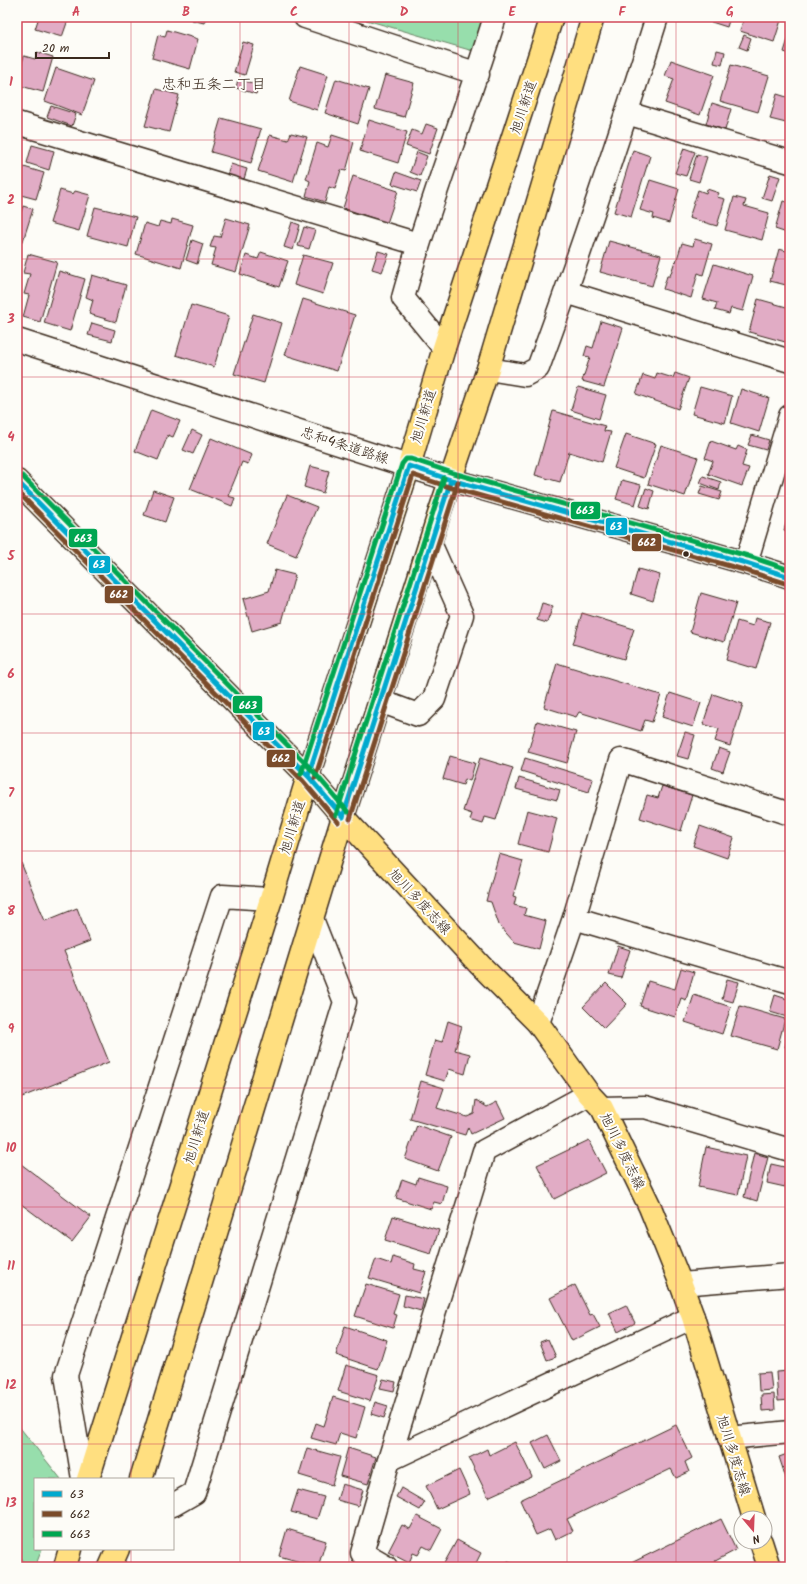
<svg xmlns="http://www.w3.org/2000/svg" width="807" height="1584" font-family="Kalam,'Klee One',sans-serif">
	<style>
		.green { fill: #97deac; stroke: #698465 }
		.building { fill: #e1acc5; stroke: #3b2a1e }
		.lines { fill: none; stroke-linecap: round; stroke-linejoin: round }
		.minor-casing { stroke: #3b2a1e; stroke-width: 25 }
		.major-casing { stroke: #3b2a1e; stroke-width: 25 }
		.highway-casing { stroke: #3b2a1e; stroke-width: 25 }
		.minor { stroke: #fdfcf7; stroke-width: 22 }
		.major { stroke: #ffdf80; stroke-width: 22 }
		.highway { stroke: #ffdf80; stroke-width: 22 }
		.bus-1-casing { stroke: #fdfcf7; stroke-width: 8 }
		.bus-2-casing { stroke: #fdfcf7; stroke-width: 8 }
		.bus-3-casing { stroke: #fdfcf7; stroke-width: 8 }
		.bus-1 { stroke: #00a9ce; stroke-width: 5 }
		.bus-2 { stroke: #7a4b2a; stroke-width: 5 }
		.bus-3 { stroke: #00a651; stroke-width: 5 }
		.grid { fill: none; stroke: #d1495b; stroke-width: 1; stroke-opacity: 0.55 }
		.bus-dot { fill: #3b2a1e; stroke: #fdfcf7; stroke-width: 1.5 }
		.labels { text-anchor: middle; stroke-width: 4; stroke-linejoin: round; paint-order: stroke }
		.street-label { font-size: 14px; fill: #3b2a1e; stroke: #fdfcf7 }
		.neighbourhood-label { font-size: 15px; fill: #3b2a1e; stroke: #fdfcf7 }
		.line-badge { stroke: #fdfcf7; stroke-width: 1.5 }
		.badge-label { font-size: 11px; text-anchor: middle; font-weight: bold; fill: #fff }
		.neatline { fill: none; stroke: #d1495b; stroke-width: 1.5 }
		.grid-label { font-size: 13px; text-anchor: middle; font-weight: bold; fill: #d1495b }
	</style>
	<rect width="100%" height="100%" fill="#fdfcf7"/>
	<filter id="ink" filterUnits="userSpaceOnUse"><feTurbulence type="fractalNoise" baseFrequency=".025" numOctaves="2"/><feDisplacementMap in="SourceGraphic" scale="8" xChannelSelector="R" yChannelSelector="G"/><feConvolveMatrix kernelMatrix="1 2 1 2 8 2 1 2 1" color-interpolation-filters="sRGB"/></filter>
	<g filter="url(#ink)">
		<path class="green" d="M 356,17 L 483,17 L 473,51 Z
			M 17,1424 L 61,1479 L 35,1479 L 35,1549 L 42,1549 L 35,1567 L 29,1567 L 17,1553 Z"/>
		<path class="building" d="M 39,17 L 69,17 L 62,37 L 35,29 Z
			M 193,17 L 206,17 L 204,23 L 192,20 Z
			M 696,17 L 730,17 L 727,27 Z
			M 744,17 L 782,17 L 774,42 L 740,31 Z
			M 167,30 L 198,39 L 190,69 L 152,58 L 158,35 L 165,37 Z
			M 790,33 L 790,54 L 784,52 Z
			M 744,35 L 751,38 L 747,50 L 739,47 Z
			M 243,42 L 254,45 L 245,75 L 234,72 Z
			M 717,50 L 725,52 L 722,65 L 714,63 Z
			M 37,52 L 53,57 L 43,92 L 17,85 L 17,79 L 24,56 L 35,59 Z
			M 671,60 L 714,75 L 700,115 L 665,103 L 674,79 L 665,76 Z
			M 731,65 L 769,76 L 758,112 L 720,101 Z
			M 300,66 L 328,75 L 317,110 L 289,101 Z
			M 56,68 L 94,81 L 82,115 L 45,101 Z
			M 385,75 L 414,83 L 404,117 L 375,109 Z
			M 238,79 L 259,85 L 256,94 L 236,88 Z
			M 336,79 L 369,89 L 358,124 L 325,113 Z
			M 156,89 L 179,95 L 169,132 L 145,126 Z
			M 777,94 L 790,98 L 790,124 L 770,119 Z
			M 712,103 L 731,109 L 725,130 L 706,124 Z
			M 51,106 L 76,114 L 72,126 L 47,117 Z
			M 221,118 L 261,129 L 251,163 L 211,152 Z
			M 369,120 L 407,132 L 398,163 L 360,151 Z
			M 426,124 L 438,128 L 429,154 L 406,146 L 412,130 L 422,134 Z
			M 291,133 L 307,137 L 293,182 L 258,171 L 270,135 L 288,140 Z
			M 332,135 L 354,142 L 346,171 L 341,170 L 335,189 L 329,187 L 325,202 L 306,196 L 310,181 L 306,179 L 317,143 L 328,147 Z
			M 32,145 L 54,151 L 49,170 L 27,163 Z
			M 684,148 L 695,152 L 686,176 L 675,173 Z
			M 633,150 L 650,156 L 631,217 L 614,212 Z
			M 417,152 L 427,156 L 420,176 L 410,172 Z
			M 697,154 L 707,157 L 699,182 L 689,179 Z
			M 231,164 L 247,169 L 244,179 L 227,175 Z
			M 24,167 L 44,173 L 36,199 L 17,194 L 17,189 Z
			M 396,172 L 421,181 L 417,192 L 392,184 Z
			M 770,174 L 780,177 L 772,201 L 762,198 Z
			M 353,176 L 398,191 L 387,223 L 343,208 Z
			M 650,180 L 679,189 L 669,223 L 653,218 L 654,214 L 640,210 Z
			M 707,189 L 719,193 L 717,197 L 725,199 L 717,226 L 689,218 L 698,190 L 706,193 Z
			M 60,190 L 73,194 L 75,191 L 90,195 L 79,231 L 50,223 Z
			M 734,197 L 746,200 L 744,206 L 769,213 L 762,240 L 725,230 Z
			M 783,201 L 790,203 L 790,234 L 775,229 Z
			M 23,206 L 33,209 L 23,241 L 17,239 L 17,210 L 21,212 Z
			M 95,207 L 136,217 L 128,247 L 87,236 Z
			M 226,218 L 250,225 L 236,272 L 211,265 L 216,248 L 210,247 L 214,236 L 220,237 Z
			M 172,219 L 193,225 L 181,268 L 136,254 L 145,223 L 158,227 L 160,221 L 171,224 Z
			M 292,222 L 300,225 L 293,250 L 284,247 Z
			M 304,227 L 315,230 L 309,249 L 298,246 Z
			M 695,239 L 712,244 L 703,275 L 698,273 L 691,298 L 663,289 L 667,276 L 670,276 L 675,261 L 676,262 L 682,243 L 693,246 Z
			M 192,240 L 203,244 L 197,264 L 186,260 Z
			M 609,241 L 661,255 L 652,286 L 600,272 Z
			M 779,249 L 790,252 L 790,286 L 770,281 Z
			M 378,251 L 389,254 L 382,272 L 372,269 Z
			M 261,252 L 288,261 L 279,287 L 240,274 L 246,255 L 258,259 Z
			M 28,254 L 57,262 L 40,322 L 23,317 L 29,295 L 24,294 L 30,274 L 23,273 Z
			M 303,255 L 333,263 L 323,294 L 294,285 Z
			M 714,264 L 753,276 L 743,311 L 731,308 L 729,314 L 715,310 L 717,303 L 703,299 Z
			M 59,271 L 85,279 L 70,331 L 44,323 Z
			M 92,275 L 126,285 L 116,322 L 89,314 L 93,300 L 86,297 Z
			M 303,299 L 355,315 L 337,371 L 285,355 Z
			M 758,299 L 790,308 L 789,343 L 749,332 Z
			M 191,305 L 229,316 L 214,367 L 176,355 Z
			M 253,314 L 282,323 L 264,383 L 234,374 Z
			M 601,321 L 623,328 L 604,387 L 582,381 L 590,357 L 584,356 L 587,346 L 593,348 Z
			M 92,323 L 115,330 L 112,341 L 88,335 Z
			M 657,373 L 673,378 L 675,373 L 689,378 L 678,409 L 636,394 L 643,375 L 655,379 Z
			M 578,387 L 606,395 L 599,419 L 571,410 Z
			M 700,387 L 732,396 L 725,423 L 692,414 Z
			M 741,389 L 769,398 L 759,432 L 731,423 Z
			M 151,410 L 180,421 L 173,437 L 168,435 L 158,460 L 135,451 Z
			M 553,411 L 605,426 L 604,431 L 611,432 L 602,462 L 569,452 L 560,482 L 535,475 Z
			M 192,430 L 202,435 L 193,454 L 183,450 Z
			M 626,434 L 656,444 L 644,478 L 614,468 Z
			M 752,435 L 769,440 L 766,450 L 748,445 Z
			M 211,438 L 252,455 L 248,464 L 242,462 L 228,496 L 235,498 L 232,506 L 190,489 Z
			M 711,441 L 736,450 L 738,446 L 747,450 L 742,466 L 749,468 L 742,486 L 708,474 L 713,461 L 705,458 Z
			M 661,445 L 698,457 L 685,496 L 648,484 Z
			M 310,466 L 329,471 L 323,493 L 304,487 Z
			M 703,476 L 721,482 L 719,490 L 700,483 Z
			M 622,480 L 641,485 L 635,505 L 616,499 Z
			M 702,486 L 722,492 L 719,500 L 699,494 Z
			M 646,488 L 654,491 L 649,509 L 640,506 Z
			M 153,490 L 174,497 L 165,522 L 144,515 Z
			M 287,495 L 317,507 L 296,556 L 267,544 Z
			M 788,517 L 790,518 L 790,533 L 784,530 Z
			M 638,569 L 660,575 L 653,601 L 631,594 Z
			M 275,570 L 295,575 L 282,622 L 252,631 L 243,599 L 269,591 Z
			M 701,593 L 736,603 L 724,642 L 690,632 Z
			M 542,603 L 553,606 L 547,623 L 537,620 Z
			M 582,613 L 634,629 L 624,659 L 573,644 Z
			M 755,618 L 770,622 L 756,669 L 726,660 L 737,621 L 753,626 Z
			M 557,663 L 661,695 L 652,722 L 645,720 L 641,731 L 579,712 L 576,717 L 544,707 Z
			M 670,693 L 701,703 L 693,727 L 662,717 Z
			M 713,694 L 743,704 L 730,746 L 715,741 L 719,729 L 703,724 Z
			M 537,721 L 576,732 L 567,763 L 528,752 Z
			M 685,732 L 695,735 L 688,759 L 677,756 Z
			M 719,748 L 730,752 L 723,772 L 712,768 Z
			M 450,756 L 475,763 L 470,781 L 465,779 L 463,785 L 443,779 Z
			M 480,758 L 513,768 L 496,820 L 485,817 L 483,824 L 470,820 L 472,814 L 463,811 Z
			M 525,758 L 593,779 L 589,792 L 521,771 Z
			M 519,778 L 560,790 L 557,800 L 516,789 Z
			M 662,786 L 692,795 L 681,831 L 640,818 L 647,795 L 658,798 Z
			M 527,810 L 557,818 L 548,852 L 518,844 Z
			M 700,826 L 734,838 L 727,858 L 693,846 Z
			M 17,853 L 45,921 L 77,908 L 90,941 L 64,951 L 109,1062 L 17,1099 Z
			M 499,854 L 523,861 L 513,896 L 516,897 L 514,905 L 526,908 L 524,915 L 546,921 L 539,949 L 514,942 L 499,925 L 491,902 L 486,901 Z
			M 618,946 L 630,950 L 621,978 L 609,975 Z
			M 681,968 L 694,972 L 686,1000 L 681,998 L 675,1017 L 640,1006 L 648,981 L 675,989 Z
			M 727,979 L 739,982 L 733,1002 L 722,999 Z
			M 606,983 L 627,1004 L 604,1028 L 583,1007 Z
			M 694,995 L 731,1007 L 722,1034 L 685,1022 Z
			M 775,995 L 790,1000 L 790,1009 L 787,1017 L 770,1012 Z
			M 740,1006 L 785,1019 L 777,1049 L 731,1036 Z
			M 448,1021 L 462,1026 L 455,1050 L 470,1054 L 465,1074 L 449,1069 L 445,1081 L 425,1075 L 435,1040 L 442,1042 Z
			M 790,1029 L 790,1049 L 785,1047 Z
			M 421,1081 L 444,1088 L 437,1108 L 467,1117 L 474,1114 L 476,1100 L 487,1107 L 497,1102 L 505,1118 L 471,1134 L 468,1127 L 465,1135 L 410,1119 Z
			M 417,1125 L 451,1137 L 438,1171 L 405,1159 Z
			M 589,1140 L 606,1173 L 554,1199 L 537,1165 Z
			M 706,1147 L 746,1156 L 738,1195 L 698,1187 Z
			M 754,1153 L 768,1157 L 757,1201 L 744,1197 Z
			M 17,1161 L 91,1217 L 72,1242 L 17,1201 Z
			M 771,1164 L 789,1168 L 785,1187 L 767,1183 Z
			M 418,1177 L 447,1186 L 442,1204 L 434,1202 L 431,1209 L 396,1198 L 402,1179 L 416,1184 Z
			M 393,1216 L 439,1230 L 431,1254 L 385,1240 Z
			M 393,1257 L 415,1264 L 414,1269 L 426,1272 L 419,1293 L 369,1278 L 376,1259 L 391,1264 Z
			M 366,1284 L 399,1294 L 393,1314 L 397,1315 L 393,1328 L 355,1316 Z
			M 575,1285 L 590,1315 L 593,1314 L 600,1327 L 572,1341 L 550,1298 Z
			M 405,1295 L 424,1299 L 421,1311 L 403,1306 Z
			M 626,1305 L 635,1323 L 618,1332 L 609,1313 Z
			M 345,1326 L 387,1340 L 378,1369 L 336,1355 Z
			M 548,1339 L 556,1357 L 547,1360 L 540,1342 Z
			M 346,1365 L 379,1375 L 370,1401 L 338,1391 Z
			M 790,1371 L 790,1400 L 778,1401 L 776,1372 Z
			M 770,1372 L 772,1390 L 759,1391 L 758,1373 Z
			M 383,1379 L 396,1382 L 394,1391 L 380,1388 Z
			M 774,1394 L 775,1410 L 762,1411 L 761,1395 Z
			M 333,1397 L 365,1407 L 356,1438 L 340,1433 L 336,1445 L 311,1438 L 316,1423 L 324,1426 Z
			M 375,1402 L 388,1406 L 384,1418 L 371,1414 Z
			M 676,1425 L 692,1458 L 685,1462 L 689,1472 L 676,1478 L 671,1469 L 567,1519 L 573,1531 L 555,1540 L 550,1529 L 536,1535 L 520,1500 Z
			M 548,1435 L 561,1461 L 545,1469 L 532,1443 Z
			M 515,1442 L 532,1477 L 488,1497 L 469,1458 L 487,1449 L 489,1455 Z
			M 307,1448 L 340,1457 L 332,1485 L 299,1475 Z
			M 348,1448 L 376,1457 L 368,1484 L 340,1476 Z
			M 790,1453 L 790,1490 L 779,1457 Z
			M 459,1470 L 470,1494 L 437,1509 L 426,1486 Z
			M 342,1484 L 363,1490 L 358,1506 L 337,1500 Z
			M 401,1488 L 425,1502 L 420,1510 L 396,1497 Z
			M 298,1490 L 324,1497 L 317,1519 L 291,1512 Z
			M 417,1516 L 442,1529 L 431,1550 L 423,1546 L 418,1555 L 413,1553 L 409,1563 L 388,1552 L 402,1525 L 410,1529 Z
			M 721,1519 L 736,1550 L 704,1567 L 623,1567 Z
			M 287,1529 L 326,1541 L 318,1567 L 279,1556 Z
			M 457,1540 L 481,1553 L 474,1567 L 442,1567 Z
			M 508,1561 L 520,1567 L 504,1567 Z"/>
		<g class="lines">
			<g class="minor-casing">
				<path id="minor" d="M 305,17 L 478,74
					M 627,113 L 790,162
					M 17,123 L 418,244
					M 566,292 L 790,361
					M 17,340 L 451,480 L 746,563 L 790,577
					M 444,348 L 403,298 C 429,203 466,111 495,17
					M 488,369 L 525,375 L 538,368 C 581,252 620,135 657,17
					M 746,563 L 790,416
					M 380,701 L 418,715 L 434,699 L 462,615 L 430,543
					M 574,918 L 790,982
					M 538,1023 L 574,918 L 621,760 L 790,814
					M 602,1108 L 645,1107 L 790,1150
					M 681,1284 L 790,1275
					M 729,1438 L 790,1432
					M 389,1460 L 693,1317
					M 83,1479 L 66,1375 L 222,896 L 271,899
					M 173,1505 L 194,1493 L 345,1002 L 312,919
					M 386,1567 L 362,1553 L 389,1460 L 484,1151 L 589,1094"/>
			</g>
			<g class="major-casing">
				<path id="major" d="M 17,481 L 308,776 L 343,817 L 480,965 L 538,1023 L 589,1094 L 602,1108 L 650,1207 L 681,1284 L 693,1317 L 754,1518
					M 761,1542 L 769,1567"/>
			</g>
			<g class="highway-casing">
				<path id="highway" d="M 88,1479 L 271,899 L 308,776 L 409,466 L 444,348 L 552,17
					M 141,1479 L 343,817 L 440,511 L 488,369 L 593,17
					M 65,1567 L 70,1549
					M 110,1567 L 118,1549"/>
			</g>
			<use href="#minor" class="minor"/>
			<use href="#major" class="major"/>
			<use href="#highway" class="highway"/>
			<g class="bus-1-casing">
				<path id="bus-1" d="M 17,481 L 308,776 L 343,817
					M 308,776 L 409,466 L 451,480 L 746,563 L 790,577
					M 343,817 L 451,480"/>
			</g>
			<g class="bus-2-casing">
				<path id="bus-2" d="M 17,491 L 303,781 L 338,822
					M 315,778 L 413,475 L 449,487 L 744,570 L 788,584
					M 350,819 L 458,482"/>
			</g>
			<g class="bus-3-casing">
				<path id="bus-3" d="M 22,476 L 313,771 L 348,812
					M 301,774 L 402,464 L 406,459 L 411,459 L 453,473 L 748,556 L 790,570
					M 336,815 L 444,478"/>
			</g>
			<use href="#bus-1" class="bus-1"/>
			<use href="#bus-2" class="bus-2"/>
			<use href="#bus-3" class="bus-3"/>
		</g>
	</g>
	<path class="grid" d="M 131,17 L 131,1479M 240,17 L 240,1567M 349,17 L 349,1567M 458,17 L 458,1567M 567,17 L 567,1567M 676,17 L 676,1567M 17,140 L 790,140M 17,259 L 790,259M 17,377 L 790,377M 17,496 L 790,496M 17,614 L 790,614M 17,733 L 790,733M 17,851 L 790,851M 17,970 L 790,970M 17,1088 L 790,1088M 17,1207 L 790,1207M 17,1325 L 790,1325M 17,1444 L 790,1444M 131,1549 L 131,1567"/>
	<circle class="bus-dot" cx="686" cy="554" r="3.5"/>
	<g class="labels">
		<g class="street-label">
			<text transform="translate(523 107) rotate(-72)" y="5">旭川新道</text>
			<text transform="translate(423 416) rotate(-73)" y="5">旭川新道</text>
			<text transform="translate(345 445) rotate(18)" y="5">忠和4条道路線</text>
			<text transform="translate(292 827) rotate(-73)" y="5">旭川新道</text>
			<text transform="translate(420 901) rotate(47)" y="5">旭川多度志線</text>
			<text transform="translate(196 1137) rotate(-73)" y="5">旭川新道</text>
			<text transform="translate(623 1151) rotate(64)" y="5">旭川多度志線</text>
			<text transform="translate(734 1455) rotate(73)" y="5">旭川多度志線</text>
		</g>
		<g class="neighbourhood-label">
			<text x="214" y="89">忠和五条二丁目</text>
		</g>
	</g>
	<g class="line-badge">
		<rect x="570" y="501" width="31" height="19" rx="4" fill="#00a651"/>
		<rect x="605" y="517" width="23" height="19" rx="4" fill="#00a9ce"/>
		<rect x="68" y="528" width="30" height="20" rx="4" fill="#00a651"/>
		<rect x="631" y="533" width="31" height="19" rx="4" fill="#7a4b2a"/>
		<rect x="88" y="555" width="23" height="19" rx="4" fill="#00a9ce"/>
		<rect x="104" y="585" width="30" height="19" rx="4" fill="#7a4b2a"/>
		<rect x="232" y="695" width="31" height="19" rx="4" fill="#00a651"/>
		<rect x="252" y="721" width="23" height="20" rx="4" fill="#00a9ce"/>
		<rect x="266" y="749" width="30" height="19" rx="4" fill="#7a4b2a"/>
	</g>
	<g class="badge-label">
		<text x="585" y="514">663</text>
		<text x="616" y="530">63</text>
		<text x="83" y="542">663</text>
		<text x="647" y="546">662</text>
		<text x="99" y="568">63</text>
		<text x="119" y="598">662</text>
		<text x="248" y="709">663</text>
		<text x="264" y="735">63</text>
		<text x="281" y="762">662</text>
	</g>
	<rect width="807" height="1584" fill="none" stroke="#fdfcf7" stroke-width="44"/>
	<rect x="34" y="1478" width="140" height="72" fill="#fdfcf7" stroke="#afa8a0"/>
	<rect x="42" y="1491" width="20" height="6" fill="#00a9ce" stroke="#afa8a0"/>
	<text x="70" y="1498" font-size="12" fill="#3b2a1e">63</text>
	<rect x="42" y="1511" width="20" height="6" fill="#7a4b2a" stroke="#afa8a0"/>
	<text x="70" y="1518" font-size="12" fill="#3b2a1e">662</text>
	<rect x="42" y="1531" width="20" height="6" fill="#00a651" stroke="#afa8a0"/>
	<text x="70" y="1538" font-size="12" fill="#3b2a1e">663</text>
	<g transform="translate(753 1530) rotate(161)"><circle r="19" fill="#fdfcf7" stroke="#afa8a0"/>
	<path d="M0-3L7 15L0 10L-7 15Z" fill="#d1495b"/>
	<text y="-6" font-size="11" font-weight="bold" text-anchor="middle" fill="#3b2a1e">N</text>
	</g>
	<path d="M36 52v6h73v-6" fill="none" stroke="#3b2a1e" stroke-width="2"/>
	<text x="42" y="52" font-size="12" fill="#3b2a1e" stroke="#fdfcf7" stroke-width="3" paint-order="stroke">20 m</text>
	<rect x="22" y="22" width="763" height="1540" class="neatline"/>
	<g class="grid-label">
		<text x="76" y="16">A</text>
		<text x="186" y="16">B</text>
		<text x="294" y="16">C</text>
		<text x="404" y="16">D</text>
		<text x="512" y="16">E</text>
		<text x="622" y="16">F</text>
		<text x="730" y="16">G</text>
		<text x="11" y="86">1</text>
		<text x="11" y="204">2</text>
		<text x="11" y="323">3</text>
		<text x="11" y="441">4</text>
		<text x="11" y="560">5</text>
		<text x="11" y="678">6</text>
		<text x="11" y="797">7</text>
		<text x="11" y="915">8</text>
		<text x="11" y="1033">9</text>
		<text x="11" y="1152">10</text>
		<text x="11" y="1270">11</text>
		<text x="11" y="1389">12</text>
		<text x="11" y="1507">13</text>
	</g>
</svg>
